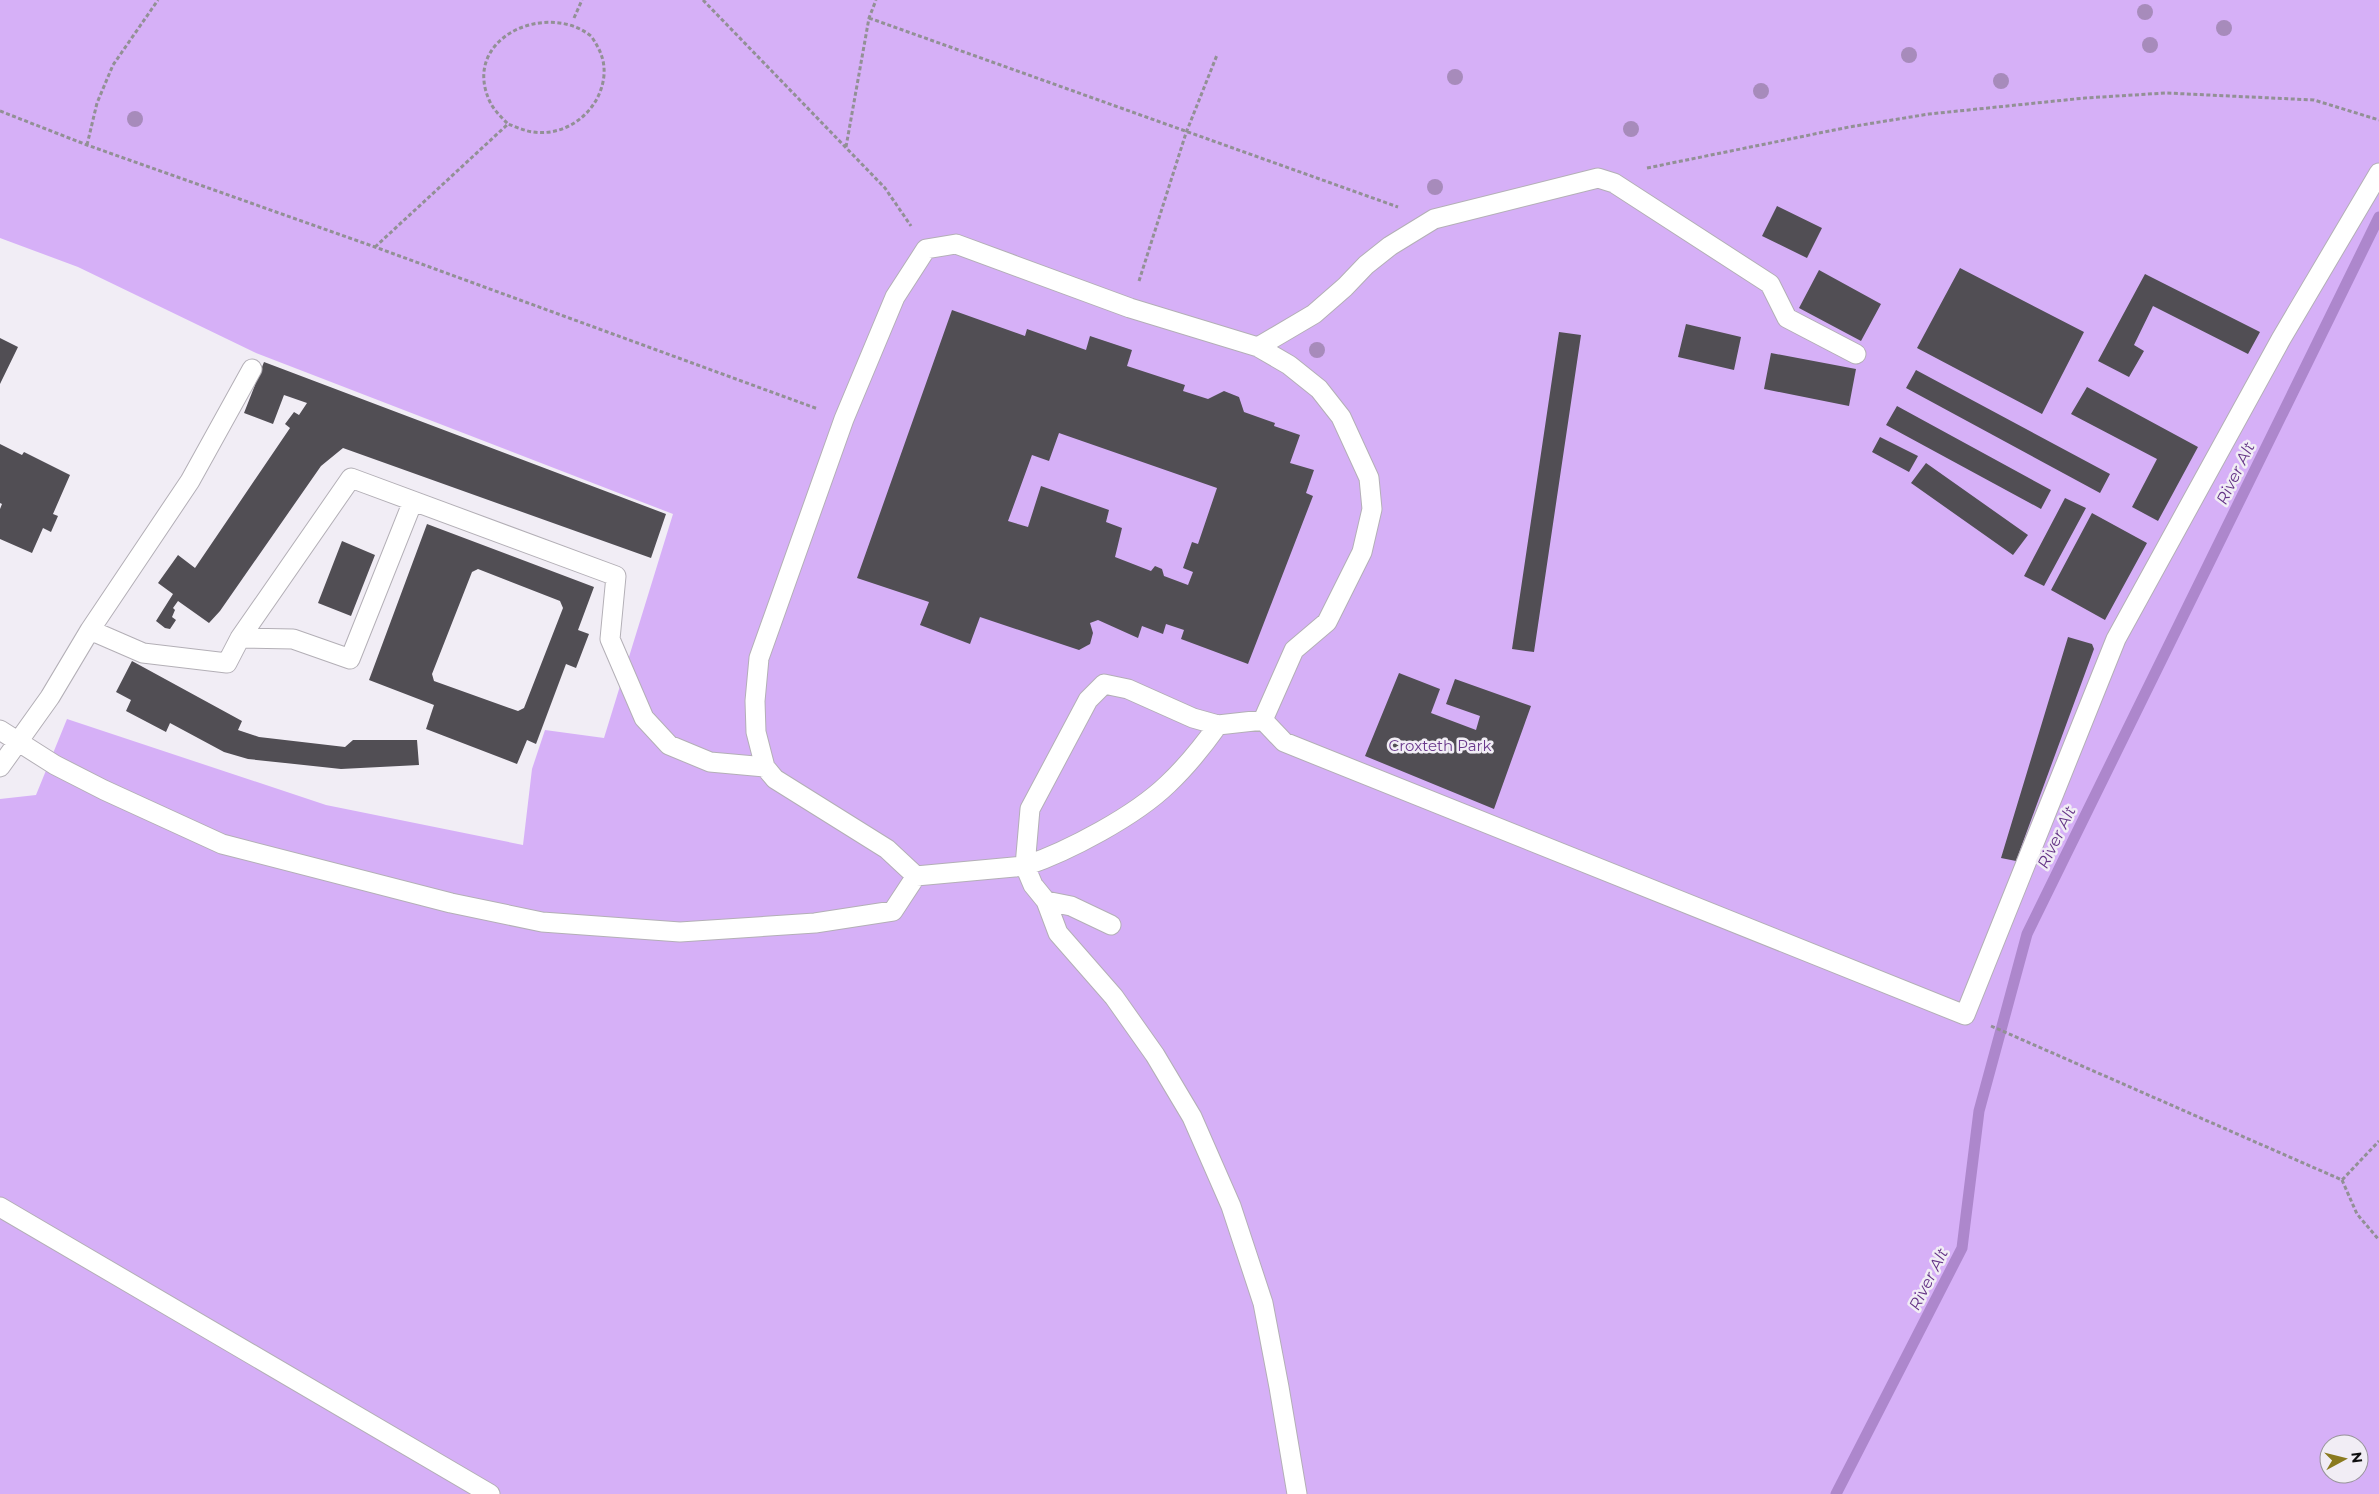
<svg xmlns="http://www.w3.org/2000/svg" width="2379" height="1494" font-family="Montserrat,sans-serif">
	<style>
		.green { fill: #d6b0f7; fill-rule: evenodd }
		.lines { fill: none; stroke-linecap: round; stroke-linejoin: round }
		.stream { stroke: #ad87cc; stroke-width: 11 }
		.building { fill: #514e54; fill-rule: evenodd }
		.service-casing { stroke: #b3afb6; stroke-width: 21 }
		.path { stroke: #929095; stroke-width: 3; stroke-dasharray: 4 2.5; stroke-linecap: butt }
		.service { stroke: #fff; stroke-width: 19 }
		.tree { fill: #a78bbb }
		.labels { text-anchor: middle; stroke-width: 5; stroke-linejoin: round; paint-order: stroke }
		.park-label { font-size: 15px; fill: #6a3a8c; stroke: #f1edf5 }
		.water-label { font-size: 16px; font-style: italic; fill: #643486; stroke: #f1edf5 }
	</style>
	<rect width="100%" height="100%" fill="#f1edf5"/>
	<path class="green" d="M 0,0 L 2379,0 L 2379,1494 L 0,1494 L 0,799 L 36,795 L 67,719 L 326,805 L 523,845 L 532,769 L 545,730 L 604,738 L 673,514 L 256,353 L 78,267 L 0,238 ZM 2329,1444 L 2359,1444 L 2359,1474 L 2329,1474 Z"/>
	<g class="lines">
		<path class="stream" d="M 1836,1494 L 1962,1248 L 1979,1111 L 2027,934 L 2379,217"/>
	</g>
	<path class="building" d="M 1777,206 L 1822,228 L 1807,258 L 1762,236 Z
		M 1960,268 L 2084,332 L 2042,414 L 1917,348 Z
		M 1819,270 L 1881,304 L 1861,341 L 1799,308 Z
		M 2145,274 L 2260,332 L 2248,354 L 2153,306 L 2134,345 L 2144,351 L 2129,377 L 2098,361 Z
		M 952,310 L 1025,336 L 1027,329 L 1086,350 L 1090,336 L 1132,350 L 1127,366 L 1185,385 L 1183,391 L 1208,399 L 1224,391 L 1239,397 L 1244,412 L 1275,423 L 1274,426 L 1300,435 L 1290,463 L 1314,470 L 1306,493 L 1313,496 L 1248,664 L 1181,639 L 1184,630 L 1166,624 L 1163,634 L 1142,626 L 1138,638 L 1098,620 L 1090,623 L 1093,633 L 1090,644 L 1079,650 L 980,617 L 970,644 L 920,625 L 929,602 L 857,578 ZM 1059,433 L 1217,488 L 1198,544 L 1192,542 L 1183,568 L 1193,572 L 1188,585 L 1164,576 L 1162,569 L 1155,566 L 1151,571 L 1115,557 L 1122,528 L 1106,522 L 1109,510 L 1041,486 L 1028,527 L 1008,521 L 1032,455 L 1049,461 Z
		M 1686,324 L 1741,337 L 1734,370 L 1678,357 Z
		M 1559,332 L 1581,335 L 1534,652 L 1512,649 Z
		M 0,338 L 18,347 L 0,384 Z
		M 1771,353 L 1856,369 L 1849,406 L 1764,389 Z
		M 264,362 L 666,514 L 651,558 L 343,448 L 321,466 L 220,611 L 209,623 L 178,601 L 173,608 L 175,610 L 172,617 L 176,620 L 170,629 L 165,628 L 156,621 L 173,594 L 158,583 L 178,555 L 195,568 L 290,428 L 285,424 L 294,412 L 299,415 L 307,403 L 284,395 L 273,424 L 244,413 Z
		M 1916,370 L 2110,474 L 2100,493 L 1906,388 Z
		M 2087,387 L 2198,447 L 2158,521 L 2132,507 L 2157,459 L 2071,414 Z
		M 1897,406 L 2051,490 L 2041,509 L 1886,425 Z
		M 1880,437 L 1918,456 L 1909,472 L 1872,452 Z
		M 0,444 L 22,455 L 24,452 L 70,475 L 53,514 L 58,516 L 51,532 L 43,528 L 32,553 L 0,539 L 0,509 L 2,504 L 0,503 Z
		M 1926,463 L 2028,535 L 2013,555 L 1911,483 Z
		M 2065,498 L 2086,508 L 2044,586 L 2024,576 Z
		M 2092,513 L 2147,543 L 2105,620 L 2051,590 Z
		M 427,524 L 594,587 L 578,630 L 589,634 L 576,668 L 566,664 L 536,744 L 527,740 L 517,764 L 426,729 L 434,705 L 369,680 ZM 478,569 L 560,601 L 563,608 L 524,708 L 518,711 L 434,681 L 432,674 L 472,572 Z
		M 342,541 L 375,555 L 351,616 L 318,603 Z
		M 2068,637 L 2092,644 L 2094,649 L 2016,861 L 2001,858 Z
		M 132,661 L 242,721 L 238,730 L 259,737 L 345,747 L 353,740 L 417,740 L 419,765 L 341,769 L 248,759 L 224,752 L 170,723 L 166,732 L 126,711 L 131,700 L 116,692 Z
		M 1399,673 L 1440,689 L 1431,713 L 1476,730 L 1480,716 L 1446,704 L 1455,679 L 1531,706 L 1494,809 L 1365,756 Z"/>
	<g class="lines">
		<g class="service-casing">
			<path id="service" d="M 1258,347 L 1314,314 L 1345,287 L 1366,265 L 1390,246 L 1434,219 L 1598,178 L 1614,183 L 1770,284 L 1787,318 L 1856,354
				M 90,630 L 190,481 L 252,369
				M 240,638 L 293,639 L 350,659 L 413,501
				M 1218,725 C 1203,746 1187,766 1168,784 C 1135,816 1069,851 1025,866 L 1030,809 L 1088,700 L 1104,684 L 1128,689 L 1193,718 L 1218,725 L 1263,720
				M 0,730 L 55,765 L 104,790 L 222,844 L 451,903 L 542,922 L 680,932 L 815,923 L 893,911 L 916,876
				M 0,767 L 50,697 L 90,630 L 143,653 L 227,663 L 240,638 L 351,478 L 616,576 L 610,639 L 644,718 L 669,745 L 710,762 L 765,767
				M 1046,901 L 1071,906 L 1111,925
				M 0,1207 L 490,1494
				M 1297,1494 L 1279,1387 L 1263,1303 L 1231,1206 L 1192,1117 L 1155,1055 L 1114,997 L 1058,933 L 1046,901 L 1033,885 L 1025,866 L 916,876 L 887,849 L 775,779 L 765,767 L 756,732 L 755,701 L 759,658 L 844,419 L 895,297 L 926,249 L 956,244 L 1130,308 L 1258,347 L 1289,365 L 1319,389 L 1341,417 L 1369,478 L 1372,509 L 1362,552 L 1327,622 L 1294,650 L 1263,720 L 1284,742 L 1965,1015 L 2116,639 L 2281,339 L 2379,173"/>
		</g>
		<path class="path" d="M 703,0 L 885,188 L 911,226
			M 574,18 L 582,0
			M 869,18 L 1398,207
			M 0,111 L 87,145 L 375,247 L 818,409
			M 87,145 L 97,103 L 113,65 L 158,0
			M 846,147 L 869,18 L 876,0
			M 1647,168 L 1849,127 L 1929,114 L 2085,98 L 2166,93 L 2314,100 L 2379,120
			M 375,247 L 508,124 C 516,127 525,131 533,132 C 568,137 601,110 604,75 C 605,60 600,49 591,36 C 546,0 458,39 491,104 C 495,111 502,118 508,124
			M 1139,281 L 1186,133 L 1217,55
			M 1991,1026 L 2342,1180 L 2379,1141
			M 2342,1180 L 2357,1214 L 2379,1240"/>
		<use href="#service" class="service"/>
	</g>
	<g class="tree">
		<circle cx="2145" cy="12" r="8"/>
		<circle cx="2224" cy="28" r="8"/>
		<circle cx="2150" cy="45" r="8"/>
		<circle cx="1909" cy="55" r="8"/>
		<circle cx="1455" cy="77" r="8"/>
		<circle cx="2001" cy="81" r="8"/>
		<circle cx="1761" cy="91" r="8"/>
		<circle cx="135" cy="119" r="8"/>
		<circle cx="1631" cy="129" r="8"/>
		<circle cx="1435" cy="187" r="8"/>
		<circle cx="1317" cy="350" r="8"/>
	</g>
	<g class="labels">
		<g class="park-label">
			<text x="1440" y="751">Croxteth Park</text>
		</g>
		<g class="water-label">
			<text transform="translate(2235 473) rotate(-64)" y="6">River Alt</text>
			<text transform="translate(2056 837) rotate(-64)" y="6">River Alt</text>
			<text transform="translate(1928 1279) rotate(-63)" y="6">River Alt</text>
		</g>
	</g>
	<g transform="translate(2344 1459) rotate(83)"><circle r="24" fill="#f1edf5" stroke="#979499"/>
	<path d="M0-4L9 19L0 12L-9 19Z" fill="#8a7a1f"/>
	<text y="-8" font-size="14" font-weight="bold" text-anchor="middle" fill="#0f0e10">N</text>
	</g>
</svg>
